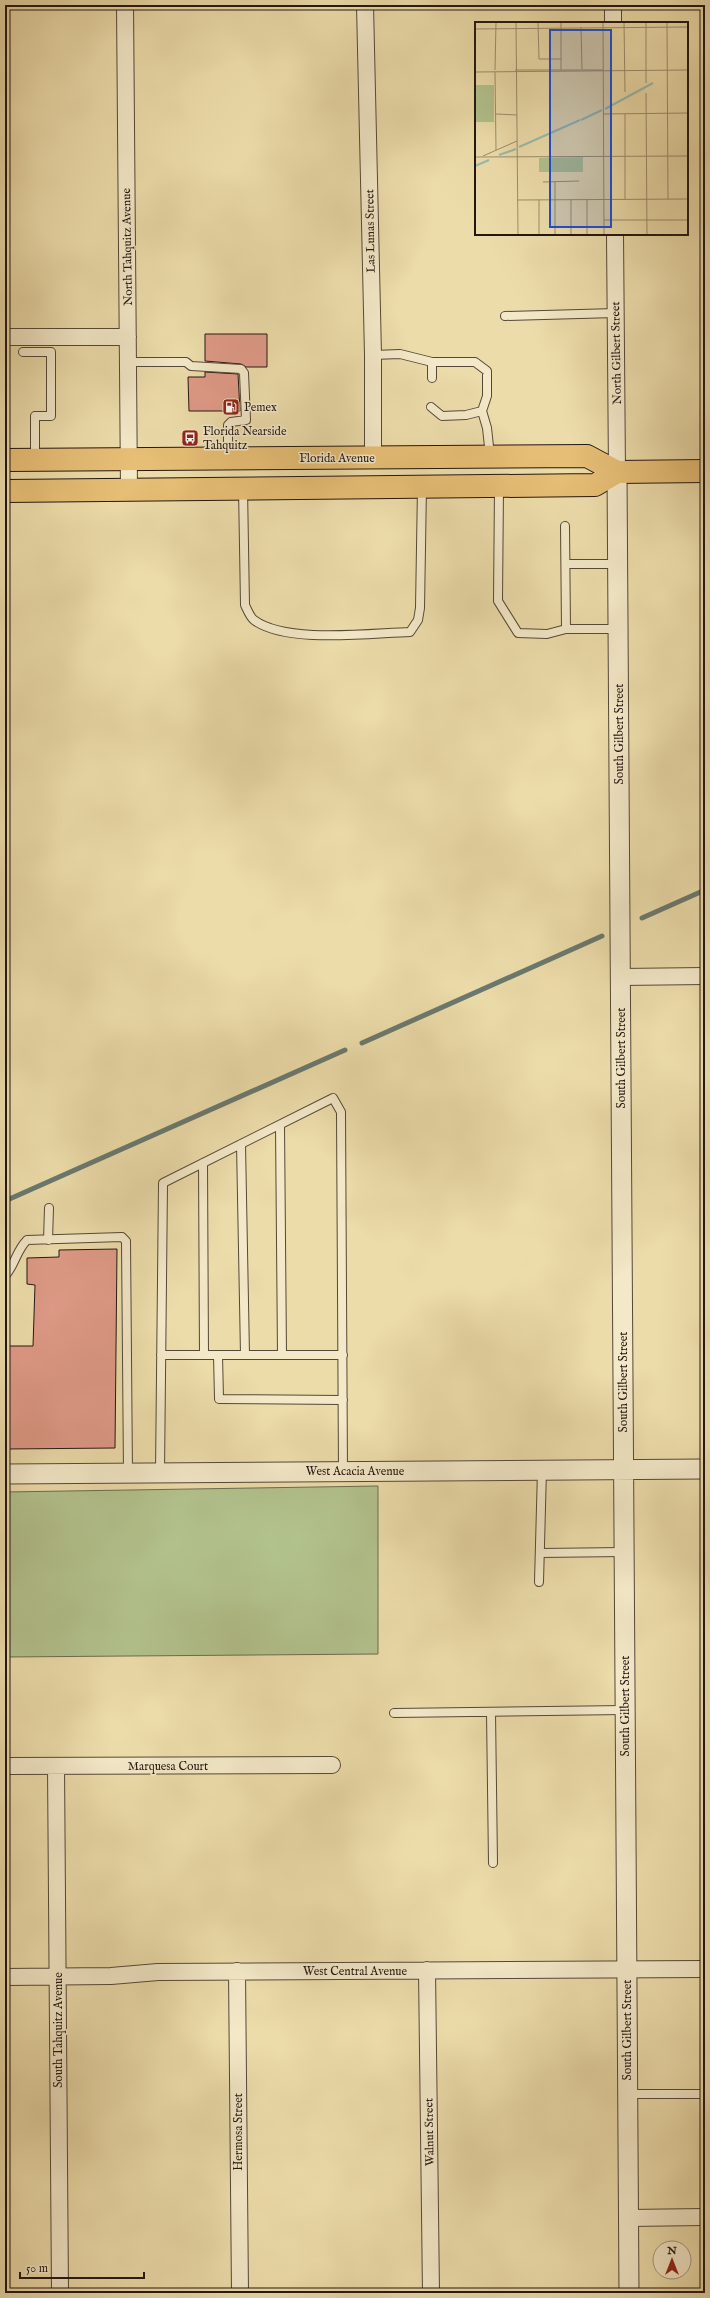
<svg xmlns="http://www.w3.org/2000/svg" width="710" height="2298" font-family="'IM FELL English',serif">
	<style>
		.green { fill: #b2c28d; stroke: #6a6c50 }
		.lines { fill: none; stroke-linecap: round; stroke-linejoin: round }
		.stream { stroke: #6a796f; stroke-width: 5 }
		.building { fill: #df9a87; stroke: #231712 }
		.service-casing { stroke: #554838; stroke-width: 10 }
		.minor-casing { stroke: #554838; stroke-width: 18 }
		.tertiary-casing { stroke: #554838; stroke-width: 21 }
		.primary-casing { stroke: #231712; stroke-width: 24 }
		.service { stroke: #f3e8c8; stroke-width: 8 }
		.minor { stroke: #f3e8c8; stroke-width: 16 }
		.tertiary { stroke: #f3e8c8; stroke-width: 19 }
		.primary { stroke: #e6be75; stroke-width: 22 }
		.labels { text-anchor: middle; stroke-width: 3; stroke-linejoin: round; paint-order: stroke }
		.street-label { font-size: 12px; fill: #231712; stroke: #f3e8c8 }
		.poi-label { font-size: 12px; fill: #231712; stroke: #f3e8c8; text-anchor: start }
		.inset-river { fill: none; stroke: #99bbad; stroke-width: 2 }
		.inset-road { fill: none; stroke: #9c8d6d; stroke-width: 1 }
		.view { fill: #1d4ed8; fill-opacity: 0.15; stroke: #1d4ed8; stroke-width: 2 }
		.inset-edge { fill: none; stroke: #231712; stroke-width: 2 }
	</style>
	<rect width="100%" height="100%" fill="#ecdcaa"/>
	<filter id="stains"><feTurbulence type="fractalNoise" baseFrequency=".005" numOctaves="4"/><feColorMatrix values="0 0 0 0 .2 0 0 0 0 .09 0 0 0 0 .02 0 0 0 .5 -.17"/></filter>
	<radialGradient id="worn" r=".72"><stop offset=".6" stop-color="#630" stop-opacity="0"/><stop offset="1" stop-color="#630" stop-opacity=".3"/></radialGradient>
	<path class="green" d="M 378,1486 L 378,1654 L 5,1657 L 5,1492 Z"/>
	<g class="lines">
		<path class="stream" d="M 642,918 L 705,890
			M 362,1043 L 602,936
			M 5,1201 L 345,1050"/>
	</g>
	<path class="building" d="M 205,334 L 267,334 L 267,367 L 246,367 L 241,364 L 205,361 Z
		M 205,372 L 238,374 L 240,411 L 189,411 L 188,377 L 205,377 Z
		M 117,1249 L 115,1448 L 5,1449 L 5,1346 L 33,1346 L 35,1285 L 27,1284 L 27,1258 L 59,1257 L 59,1250 Z"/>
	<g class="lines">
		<g class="service-casing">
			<path id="service" d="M 505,316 L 616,313
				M 23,352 L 51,352 L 51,416 L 35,416 L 35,459
				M 373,355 L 400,354 L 432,362 L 432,378
				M 128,362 L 186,362 L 191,366 L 241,369 L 244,373 L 246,420 L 231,422 L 228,425 L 228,458
				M 431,407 L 442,416 L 466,415 L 482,411 L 487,396 L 487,371 L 475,362 L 432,362
				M 482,411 L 487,428 L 490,456
				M 499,487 L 498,601 L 518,633 L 547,634 L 566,629
				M 243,488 L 245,605 C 247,609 250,617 254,620 C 286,644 371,633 410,632 L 418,620 L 420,608 L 422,487
				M 565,526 L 566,629 L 618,629
				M 566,564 L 618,564
				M 280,1125 L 282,1355
				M 241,1144 L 245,1355
				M 203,1163 L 204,1355
				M 48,1240 L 49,1208
				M 5,1276 C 15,1265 16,1251 27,1240 L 122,1237 L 126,1241 L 128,1473
				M 161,1355 L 343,1355
				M 218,1355 L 219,1399 L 343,1400
				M 160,1473 L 163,1183 L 333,1098 L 341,1112 L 343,1471
				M 540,1553 L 624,1552
				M 539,1582 L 542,1470
				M 491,1712 L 493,1863
				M 394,1713 L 625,1710
				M 627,2094 L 705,2094"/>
		</g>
		<g class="minor-casing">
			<path id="minor" d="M 125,5 L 129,490
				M 365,5 L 373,355 L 373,457
				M 613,5 L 613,23
				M 615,234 L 617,472
				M 5,337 L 128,337
				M 620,977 L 705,976
				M 5,1766 L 332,1765
				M 56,1766 L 60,2293
				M 427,1970 L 431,2293
				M 237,1971 L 240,2293
				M 5,1977 L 111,1976 L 158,1972 L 705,1969
				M 628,2218 L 705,2217"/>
		</g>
		<g class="tertiary-casing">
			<path id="tertiary" d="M 617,472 L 629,2293
				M 5,1474 L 705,1469"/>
		</g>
		<g class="primary-casing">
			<path id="primary" d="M 5,460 L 587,456 L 617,472 L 705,471
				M 5,491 L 595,485 L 617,472"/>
		</g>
		<use href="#service" class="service"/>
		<use href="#minor" class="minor"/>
		<use href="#tertiary" class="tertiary"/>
		<use href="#primary" class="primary"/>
	</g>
	<defs>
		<g id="fuel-square" transform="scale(0.9)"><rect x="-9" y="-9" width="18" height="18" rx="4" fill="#8f2418" stroke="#f3e8c8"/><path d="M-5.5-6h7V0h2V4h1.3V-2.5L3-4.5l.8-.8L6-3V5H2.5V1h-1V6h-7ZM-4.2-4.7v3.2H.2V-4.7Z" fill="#fff"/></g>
		<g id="bus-square" transform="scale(0.9)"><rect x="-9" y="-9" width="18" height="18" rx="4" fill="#8f2418" stroke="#f3e8c8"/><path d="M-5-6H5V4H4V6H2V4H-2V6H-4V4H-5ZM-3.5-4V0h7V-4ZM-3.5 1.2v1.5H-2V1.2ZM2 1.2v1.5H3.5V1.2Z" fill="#fff"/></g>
	</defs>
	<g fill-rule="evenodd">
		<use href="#fuel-square" x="231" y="407"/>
		<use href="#bus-square" x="190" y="438"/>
	</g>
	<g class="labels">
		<g class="street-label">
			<text transform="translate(370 231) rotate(-91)" y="4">Las Lunas Street</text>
			<text transform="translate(127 247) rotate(-91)" y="4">North Tahquitz Avenue</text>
			<text transform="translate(616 353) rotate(-91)" y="4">North Gilbert Street</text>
			<text x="337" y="462">Florida Avenue</text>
			<text transform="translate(619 734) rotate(-90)" y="4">South Gilbert Street</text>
			<text transform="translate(621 1058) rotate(-90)" y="4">South Gilbert Street</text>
			<text transform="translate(623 1382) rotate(-90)" y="4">South Gilbert Street</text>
			<text x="355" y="1475">West Acacia Avenue</text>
			<text transform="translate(625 1706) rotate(-90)" y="4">South Gilbert Street</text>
			<text x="168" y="1770">Marquesa Court</text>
			<text x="355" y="1975">West Central Avenue</text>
			<text transform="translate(58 2030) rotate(-90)" y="4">South Tahquitz Avenue</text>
			<text transform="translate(627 2030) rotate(-90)" y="4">South Gilbert Street</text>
			<text transform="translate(238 2132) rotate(-90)" y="4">Hermosa Street</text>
			<text transform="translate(429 2132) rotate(-91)" y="4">Walnut Street</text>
		</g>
		<g class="poi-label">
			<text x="244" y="411">Pemex</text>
			<text x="203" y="435">Florida Nearside<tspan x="203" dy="14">Tahquitz</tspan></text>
		</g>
	</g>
	<g transform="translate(475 22)">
		<rect width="213" height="213" fill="#ecdcaa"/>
		<path d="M 0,63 L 19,63 L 19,100 L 0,100 ZM 108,135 L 108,150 L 64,150 L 64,136 Z" fill="#b2c28d"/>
		<path class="inset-river" d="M 130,87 L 178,61M 106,98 L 127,88M 44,125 L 105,98M 24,133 L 41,127M 0,144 L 14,138"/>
		<path class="inset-road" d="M 41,0 L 43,213M 63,0 L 64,37 L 86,37M 86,0 L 86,48M 128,0 L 129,213M 149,0 L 150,70M 171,0 L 171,61M 192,0 L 193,177M 106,5 L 107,47M 0,7 L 213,5M 213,14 L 213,34M 20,48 L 21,0M 40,48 L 128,48M 0,50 L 213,48M 20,50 L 21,128M 171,71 L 172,213M 21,92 L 42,93M 128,92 L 213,91M 150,92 L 150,177M 8,134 L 42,119M 0,135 L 213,134M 68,160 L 104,159M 80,160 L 80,213M 96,177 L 96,213M 112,177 L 112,213M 42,178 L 213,177M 64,178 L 64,213M 129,198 L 213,198"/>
		<path class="view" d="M 75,8 L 136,8 L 136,205 L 75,205 Z"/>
		<rect width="213" height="213" class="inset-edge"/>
	</g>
	<rect width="710" height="2298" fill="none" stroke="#ecdcaa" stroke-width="20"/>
	<rect x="6" y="6" width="698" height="2286" fill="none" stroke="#231712" stroke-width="2"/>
	<rect x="10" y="10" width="690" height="2278" fill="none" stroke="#231712"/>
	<g transform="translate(672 2260)"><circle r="19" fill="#f3e8c8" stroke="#a0947f"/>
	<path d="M0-3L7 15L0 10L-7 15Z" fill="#8f2418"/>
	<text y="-6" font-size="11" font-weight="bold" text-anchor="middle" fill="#231712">N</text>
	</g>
	<path d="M20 2272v6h124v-6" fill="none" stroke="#231712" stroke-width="2"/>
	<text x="26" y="2272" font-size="12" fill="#231712" stroke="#f3e8c8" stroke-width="3" paint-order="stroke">50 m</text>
	<rect width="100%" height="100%" filter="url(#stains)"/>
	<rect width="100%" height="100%" fill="url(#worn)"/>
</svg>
